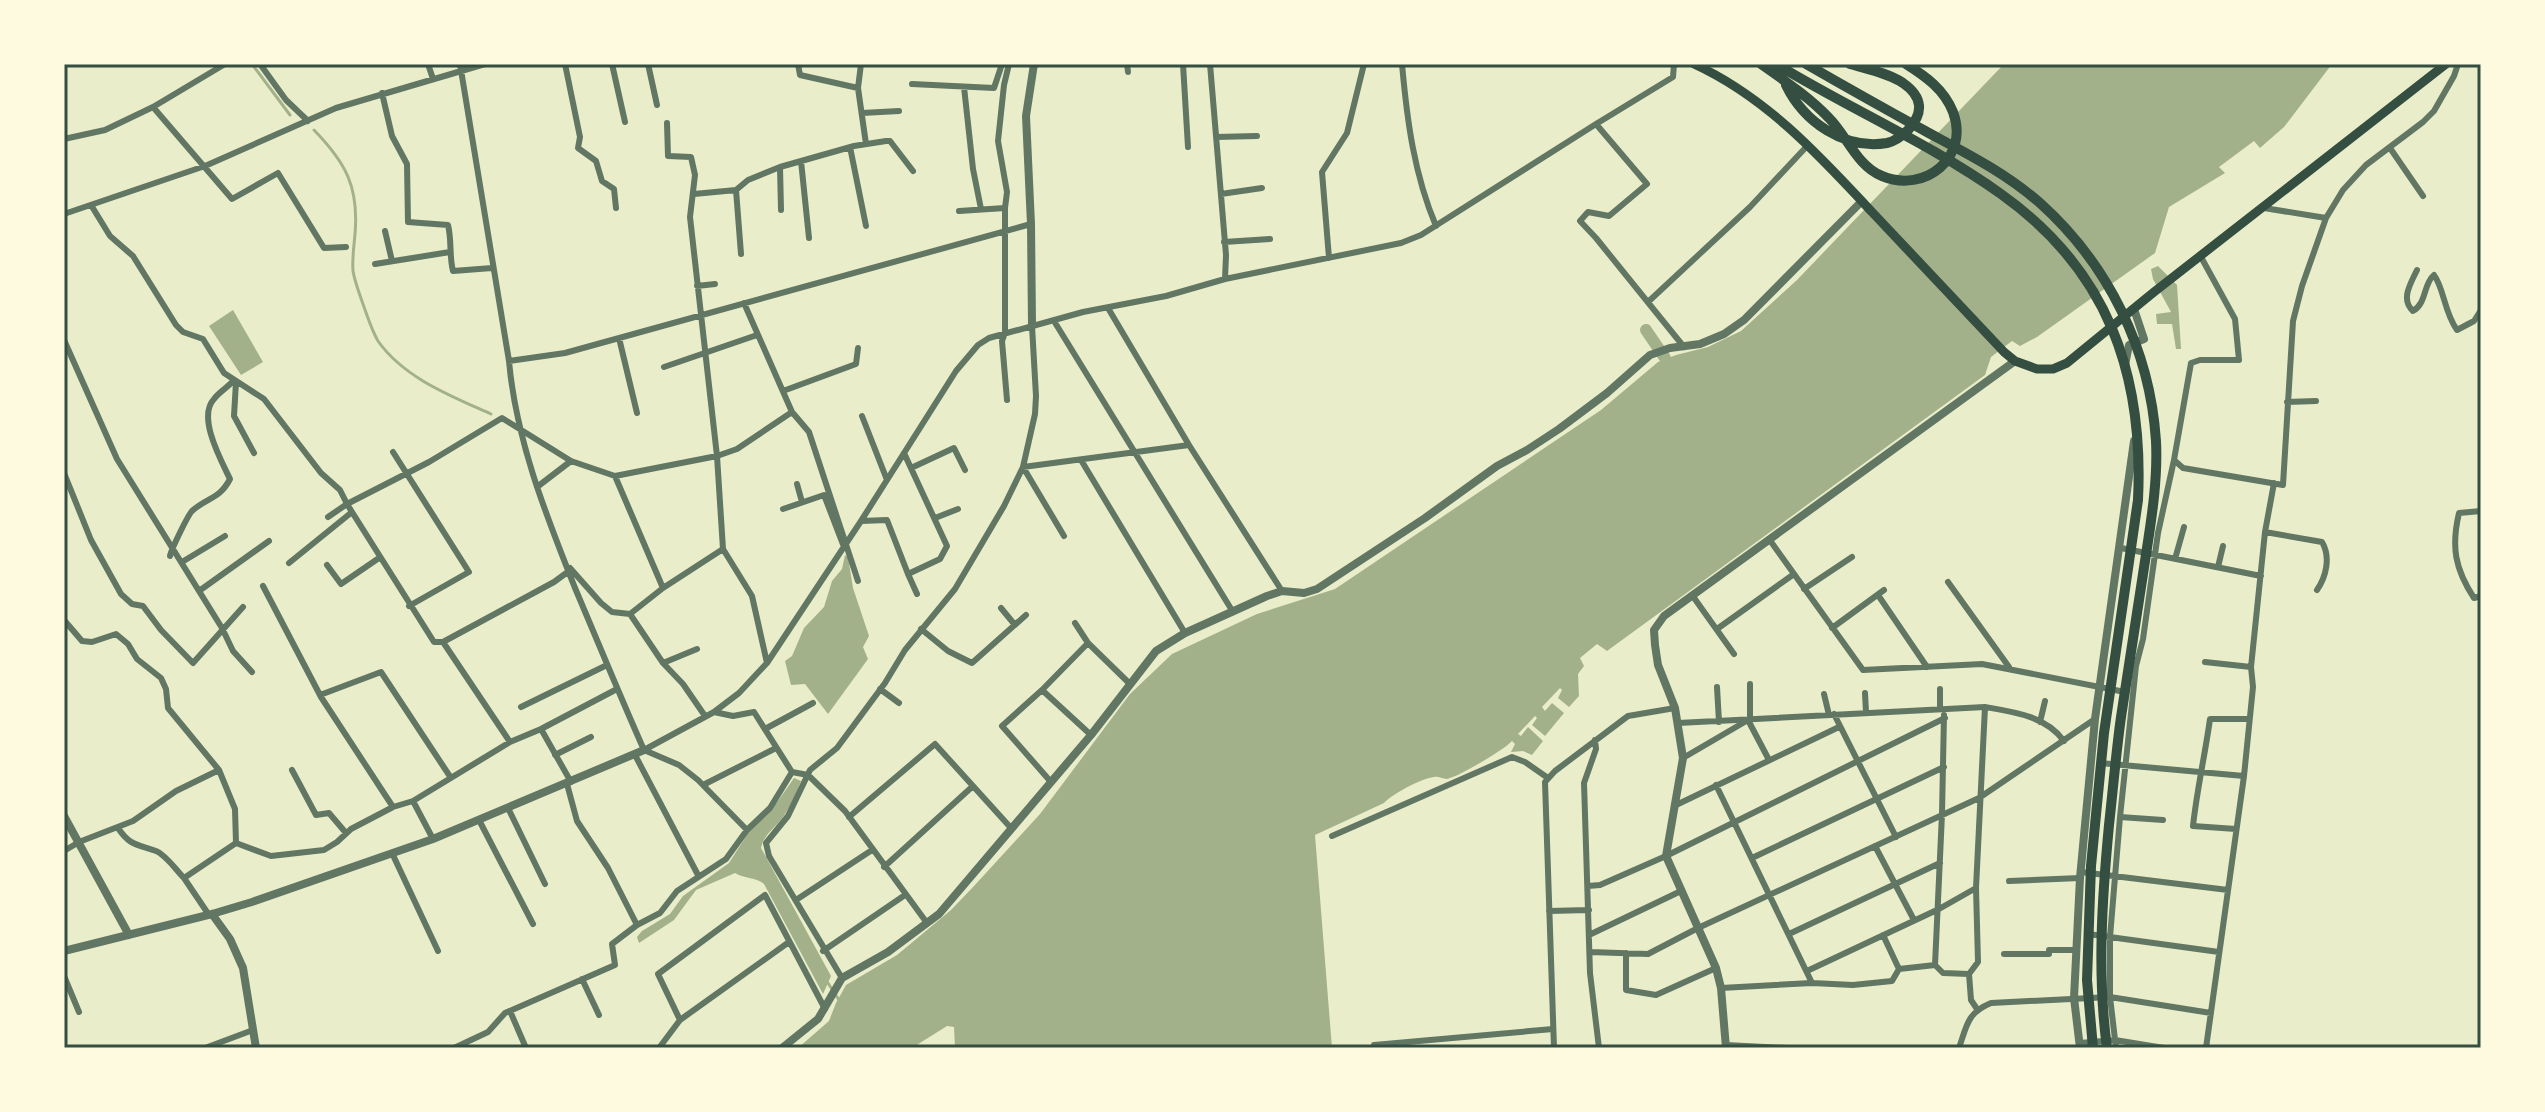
<svg xmlns="http://www.w3.org/2000/svg" width="2545" height="1112" font-family="Poppins,sans-serif">
	<style>
		.water { fill: #a3b18a }
		.lines { fill: none; stroke-linecap: round; stroke-linejoin: round }
		.stream { stroke: #a3b18a; stroke-width: 3 }
		.canal { stroke: #a3b18a; stroke-width: 12 }
		.minor { stroke: #617663; stroke-width: 6 }
		.tertiary { stroke: #617663; stroke-width: 8 }
		.secondary { stroke: #344e41; stroke-width: 9 }
		.primary { stroke: #344e41; stroke-width: 10 }
		.neatline { fill: none; stroke: #344e41; stroke-width: 3 }
	</style>
	<rect width="100%" height="100%" fill="#e9edc9"/>
	<path class="water" d="M 2004,64 L 2332,64 L 2284,127 L 2260,148 L 2254,141 L 2219,167 L 2225,173 L 2169,207 L 2155,253 L 2037,337 L 2020,346 L 2012,341 L 1991,357 L 1985,375 L 1607,651 L 1597,644 L 1580,658 L 1584,666 L 1578,674 L 1579,696 L 1569,707 L 1558,698 L 1562,690 L 1560,688 L 1542,707 L 1545,711 L 1552,703 L 1564,713 L 1545,736 L 1532,725 L 1537,718 L 1535,716 L 1518,734 L 1521,736 L 1528,727 L 1543,741 L 1532,755 L 1523,751 L 1511,752 L 1515,744 L 1512,741 C 1504,750 1458,777 1447,779 C 1442,779 1438,776 1434,777 C 1420,779 1394,793 1384,803 L 1315,835 L 1332,1048 L 955,1048 L 954,1027 L 947,1026 L 912,1048 L 798,1048 L 829,1021 L 836,1003 L 846,985 L 897,955 L 951,910 L 974,886 L 1040,814 L 1130,694 L 1172,654 L 1257,614 L 1335,589 L 1601,410 L 1658,362 L 1676,355 L 1708,347 L 1741,331 L 1797,280 Z
		M 2158,266 L 2177,285 L 2181,349 L 2176,349 L 2172,324 L 2157,324 L 2156,314 L 2171,312 L 2153,279 L 2151,269 Z
		M 233,310 L 263,362 L 241,375 L 209,326 Z
		M 845,555 L 848,557 L 853,588 L 869,636 L 863,647 L 868,659 L 828,714 L 805,684 L 791,685 L 785,661 L 792,656 L 804,628 L 824,607 L 832,581 L 842,569 Z
		M 794,778 L 801,781 C 796,793 791,806 783,817 C 775,828 764,834 761,848 L 831,976 L 823,994 L 764,884 C 756,877 745,879 735,873 L 696,890 L 674,920 L 639,943 L 637,937 L 642,931 L 670,914 L 683,896 L 729,863 L 750,830 L 778,801 Z"/>
	<g class="lines">
		<path class="stream" d="M 252,64 L 290,115
			M 314,130 C 346,163 359,187 355,234 C 354,246 352,259 353,271 C 355,283 360,295 364,307 C 368,318 372,331 378,341 C 404,378 451,396 491,414
			M 826,980 L 839,1000"/>
		<path class="canal" d="M 1646,330 L 1665,358"/>
		<path class="minor" d="M 260,64 L 286,100 L 308,121
			M 428,64 L 433,79
			M 460,64 L 509,361 C 516,440 546,515 575,588 C 598,642 620,696 644,750 L 679,765 L 698,780 L 747,830
			M 565,64 L 580,137 L 578,148 L 596,161 L 602,181 L 614,189 L 616,208
			M 612,64 L 625,122
			M 648,64 L 657,105
			M 798,64 L 800,75 L 858,88 L 866,144
			M 1127,64 L 1128,72
			M 1183,64 L 1188,147
			M 1210,64 L 1226,255 L 1225,279
			M 1402,64 C 1407,120 1414,174 1436,226
			M 912,84 L 994,88 L 1002,64
			M 964,87 L 973,169 L 981,209
			M 858,88 L 861,64
			M 382,93 L 392,136 L 407,164 L 408,222 L 448,225 C 452,241 449,256 453,271 L 492,268
			M 153,107 L 232,199 L 278,173 L 324,248 L 346,247
			M 862,113 L 899,111
			M 667,123 L 668,156 L 691,157 L 695,175 L 690,217 L 717,456 L 723,549
			M 1596,124 L 1647,184 L 1609,216 L 1588,212 L 1580,221 L 1596,238 L 1684,347
			M 1216,137 L 1257,136
			M 64,139 L 105,130 L 153,107 L 225,64
			M 850,147 L 866,226
			M 2390,148 L 2423,196
			M 801,161 L 809,238
			M 780,167 L 781,210
			M 736,190 L 741,254
			M 694,194 L 736,190 L 748,180 L 780,167 L 854,146 L 886,141 L 890,141 L 913,171
			M 1221,194 L 1262,188
			M 91,205 L 110,236 L 133,256 L 176,325 L 183,332 L 203,339 L 224,373 L 264,399 L 321,473 L 340,490 L 347,504 L 328,517
			M 2264,208 L 2326,218
			M 959,211 L 1005,208
			M 64,214 L 205,166 L 336,108 L 485,64
			M 385,231 L 392,261
			M 1224,242 L 1270,239
			M 2201,257 L 2235,319 L 2239,360 L 2200,360 L 2191,363 L 2174,460 L 2183,468 L 2283,485 L 2293,321 L 2302,286 L 2326,218 L 2343,190 L 2366,165 L 2423,122 L 2434,111 L 2454,76 L 2458,64
			M 1329,258 L 1322,172 L 1347,133 L 1364,64
			M 375,264 L 450,252
			M 2417,270 C 2411,283 2400,299 2413,311 C 2427,303 2423,284 2434,275 C 2444,288 2444,312 2457,330 L 2474,321 L 2481,310
			M 697,286 L 715,284
			M 1648,302 L 1750,207 L 1808,145
			M 744,303 L 792,412 L 809,432 L 858,581
			M 1108,308 L 1189,445 L 1282,591
			M 1054,321 L 1233,612
			M 619,338 L 637,413
			M 64,340 L 117,459 L 222,628 L 233,651 L 252,672
			M 509,361 L 565,353 L 1031,224
			M 664,367 L 757,335
			M 236,382 L 234,416 L 254,453
			M 783,391 L 856,364 L 858,348
			M 1007,400 L 1002,341 L 1005,333 L 1005,208 L 1007,192 L 998,141 L 1004,85 L 1009,64
			M 2287,402 L 2316,401
			M 862,416 L 887,480
			M 393,452 L 469,572 L 409,606
			M 1081,460 L 1185,633
			M 911,468 L 954,448 L 965,470
			M 64,473 L 91,540 L 121,594 L 132,604 L 143,606 L 161,630 L 193,663 L 243,607
			M 615,476 L 663,588
			M 797,484 L 802,502
			M 537,487 L 571,461
			M 783,509 L 824,495 L 844,547
			M 2481,511 L 2459,513 C 2451,547 2455,569 2474,598 L 2481,596
			M 352,512 L 434,642 L 443,642 L 510,742 L 541,729 L 617,689
			M 935,518 L 958,509
			M 861,521 L 887,520 L 908,574 L 940,559 L 947,546 L 904,453
			M 2265,532 L 2322,542 C 2331,557 2326,577 2317,590
			M 1064,536 L 1023,467 L 1189,445
			M 1769,539 L 1863,670 L 1982,664 L 2125,692
			M 2121,548 L 2261,576
			M 170,556 C 171,550 188,515 192,511 C 207,497 219,500 230,479 C 221,460 197,417 214,399 C 219,392 227,388 233,381
			M 2175,559 L 2184,527
			M 182,562 L 225,536
			M 289,563 L 352,512 L 347,504 L 429,462 L 502,418 L 571,461 L 615,476 L 717,456 L 737,449 L 792,412
			M 327,565 L 341,584 L 379,558
			M 2218,567 L 2223,546
			M 570,568 L 601,603 L 612,612 L 630,614 L 663,663 L 683,684 L 705,716
			M 908,574 L 917,594
			M 1948,582 L 2009,667
			M 263,586 L 321,697 L 393,807 L 413,801 L 433,839
			M 1804,589 L 1852,557
			M 199,591 L 269,541
			M 1692,595 L 1734,654
			M 1878,595 L 1927,667
			M 1001,608 L 1015,625
			M 630,614 L 663,588 L 723,549 L 752,596 L 767,663
			M 64,620 L 82,641 L 92,642 L 116,634 L 128,644 L 137,659 L 161,678 L 166,689 L 168,708 L 219,770 L 235,809 L 236,843 L 184,878 L 209,915
			M 1075,623 L 1088,643
			M 1832,628 L 1884,590
			M 921,629 L 948,651 L 972,663 L 1026,615
			M 1717,629 L 1794,574
			M 443,642 L 554,582 L 569,571
			M 2205,662 L 2251,667
			M 663,663 L 697,649
			M 1750,684 L 1750,720
			M 1717,687 L 1719,722
			M 880,689 L 899,703
			M 1940,689 L 1940,708
			M 1042,690 L 1091,735
			M 1865,693 L 1866,712
			M 1824,694 L 1829,715
			M 320,695 L 381,672 L 451,778
			M 521,707 L 607,665
			M 714,712 L 733,716 L 754,712 L 792,772 L 808,775 L 845,811 L 927,923
			M 1834,714 L 1896,837
			M 2040,722 L 2045,701
			M 1678,723 L 1985,707 C 2014,712 2046,716 2064,741
			M 541,729 L 571,782
			M 765,729 L 813,703
			M 1595,740 L 1596,749 L 1584,783 L 1590,973 L 1599,1048
			M 644,750 L 714,712 L 739,693 L 767,663 L 861,521 L 956,371 L 978,345 L 989,338 L 1083,312 L 1166,296 L 1225,279 L 1401,243 L 1421,235 L 1596,124 L 1673,77 L 1674,64
			M 555,755 L 591,737
			M 635,755 L 698,875
			M 1683,758 L 1748,720 L 1769,760
			M 2100,763 L 2244,776
			M 292,770 L 316,815 L 329,813 L 346,833
			M 1051,782 L 1002,726 L 1042,690 L 1088,643 L 1130,684
			M 567,784 L 577,821 L 608,868 L 637,925
			M 703,785 L 776,748
			M 1716,785 L 1812,983
			M 413,801 L 510,742
			M 1674,806 L 1839,727
			M 508,808 L 545,884
			M 849,817 L 935,744 L 1011,828
			M 2120,817 L 2163,820
			M 479,820 L 533,924
			M 118,828 C 130,846 137,844 156,851 C 166,855 176,870 184,878
			M 2236,829 L 2193,826 C 2197,789 2205,755 2210,719 L 2249,719
			M 1332,836 L 1512,757 L 1525,762 L 1548,778
			M 236,843 L 271,856 L 324,850 L 337,842 L 351,829 L 393,807
			M 1875,846 L 1914,920
			M 64,851 L 79,842 L 133,821 L 176,791 L 219,770
			M 392,853 L 438,951
			M 1752,858 L 1944,767
			M 884,867 L 973,786
			M 2081,872 L 2228,890
			M 2009,881 L 2080,878
			M 1588,886 L 1600,885 L 1666,856 L 1945,718
			M 796,900 L 872,850
			M 1549,911 L 1589,910
			M 1789,934 L 1940,863
			M 2088,934 L 2219,952
			M 1589,935 L 1681,891
			M 1883,935 L 1899,969
			M 823,951 L 905,895
			M 1590,952 L 1648,954 L 1698,928 L 1979,798 L 2095,719
			M 1626,953 L 1626,990 L 1656,995 L 1716,968
			M 2004,954 L 2049,954 L 2049,950 L 2077,950
			M 1935,965 L 1942,814 L 1944,715
			M 1807,971 L 1939,909 L 1976,888
			M 1969,974 L 1971,1000 L 1977,1009
			M 64,976 L 79,1012
			M 842,978 L 769,856 L 766,843 L 788,816 L 810,770 L 837,748 L 885,683 L 905,650 L 955,589 L 1004,506 L 1023,467 L 1035,414 L 1036,396 L 1032,326
			M 582,979 L 599,1015
			M 1721,988 L 1812,983 L 1853,985 L 1892,981 L 1899,969 L 1935,965 L 1943,973 L 1969,974 L 1978,962 L 1976,888 L 1985,707
			M 510,1011 L 526,1048
			M 680,1020 L 789,942
			M 2080,1043 L 2115,1040 L 2164,1048
			M 1726,1045 L 1787,1048
			M 205,1048 L 253,1030
			M 454,1048 L 488,1032 L 505,1013 L 615,965 L 612,944 L 637,925 L 660,913 L 677,891 L 726,859 L 747,830 L 770,808 L 792,772
			M 659,1048 L 680,1020 L 658,974 L 765,895 L 825,1009
			M 1374,1048 L 1374,1045 L 1553,1029
			M 1554,1048 L 1545,782 L 1555,771 L 1628,716 L 1675,708
			M 1959,1048 C 1967,1025 1967,1013 1991,1003 L 2110,997 L 2211,1013
			M 2116,1048 L 2110,997 L 2110,937 L 2120,817 L 2136,666 L 2143,639 L 2158,533 L 2174,460
			M 2206,1048 L 2244,776 L 2253,687 L 2251,667 L 2265,532 L 2274,483"/>
		<path class="tertiary" d="M 1032,326 L 1031,224 L 1026,116 L 1034,64
			M 2125,365 L 2129,345 L 2144,339 L 2134,309
			M 64,816 L 129,935
			M 212,914 L 230,939 L 243,968 L 256,1048
			M 64,951 L 212,914 L 252,902 L 433,839 L 644,750
			M 782,1048 L 818,1019 L 842,978 L 888,952 L 939,914 L 1091,735 L 1156,651 L 1185,633 L 1267,596 L 1282,591 L 1304,593 L 1317,589 L 1425,518 L 1497,466 L 1527,450 L 1559,429 L 1607,393 L 1650,355 L 1670,348 L 1700,344 L 1724,334 L 1744,320 L 1862,201
			M 1726,1048 L 1721,988 L 1716,968 L 1666,856 L 1683,758 L 1675,708 L 1658,665 L 1655,645 L 1654,630 L 1664,616 L 2015,361
			M 2080,1048 L 2074,998 L 2080,878 L 2095,719 L 2134,441"/>
		<path class="secondary" d="M 1694,64 C 1766,97 1819,155 1872,212 C 1916,259 1960,305 2004,352 L 2015,361 L 2037,369 L 2053,369 L 2067,363 L 2154,292 L 2446,64"/>
		<path class="primary" d="M 1761,64 C 1785,81 1809,97 1829,118 C 1847,136 1857,166 1882,176 C 1925,194 1970,157 1953,112 C 1944,89 1925,76 1906,64
			M 1776,64 C 1850,109 1931,144 2001,194 C 2108,270 2144,374 2138,500 L 2104,733 L 2091,866 L 2087,980 L 2093,1048
			M 1806,64 C 1846,87 1887,110 1927,132 C 1966,153 2006,173 2040,203 C 2108,264 2150,349 2156,441 C 2158,481 2151,522 2145,561 C 2137,613 2129,665 2121,717 C 2116,753 2113,789 2109,825 C 2102,899 2097,974 2107,1048
			M 1786,85 C 1804,122 1844,150 1887,143 C 1896,141 1902,136 1908,130 C 1924,113 1923,97 1903,83 C 1888,73 1867,69 1850,64"/>
	</g>
	<rect width="2545" height="1112" fill="none" stroke="#fefae0" stroke-width="132"/>
	<rect x="66" y="66" width="2413" height="980" class="neatline"/>
</svg>
